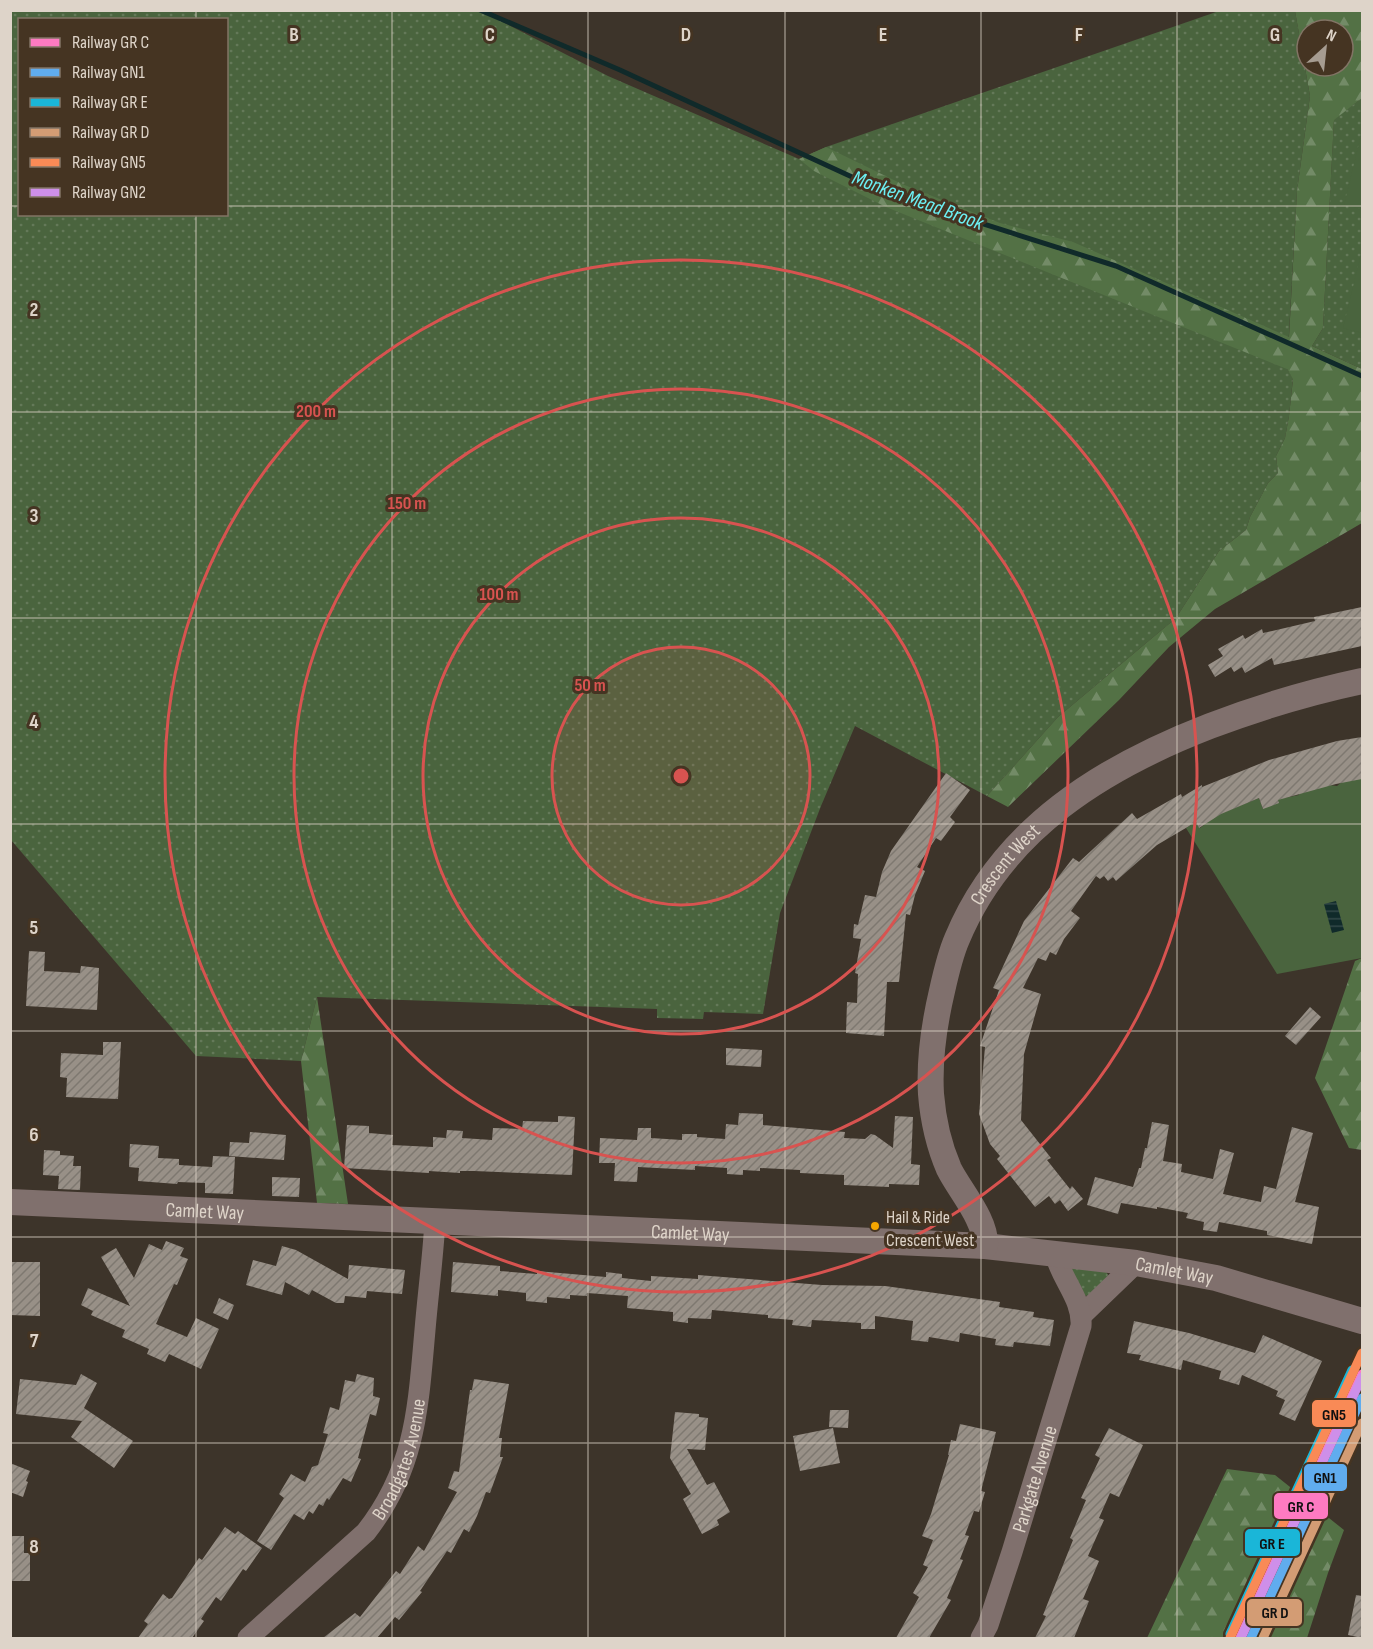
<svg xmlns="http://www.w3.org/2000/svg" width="1373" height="1649" font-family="'Sofia Sans Condensed',sans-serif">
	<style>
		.grass { fill: url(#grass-dots); fill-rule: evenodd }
		.forest { fill: url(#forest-firs); fill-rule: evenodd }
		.garden { fill: #4a643e }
		.water { fill: url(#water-rules) }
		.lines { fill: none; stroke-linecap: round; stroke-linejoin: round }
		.stream { stroke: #102a2a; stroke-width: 5 }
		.building { fill: url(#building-hatch) }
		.minor { stroke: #80706d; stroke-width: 21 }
		.tertiary { stroke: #80706d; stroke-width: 26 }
		.rail-1-casing { stroke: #453422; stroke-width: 14 }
		.rail-2-casing { stroke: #453422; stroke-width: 14 }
		.rail-3-casing { stroke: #453422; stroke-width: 14 }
		.rail-4-casing { stroke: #453422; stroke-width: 14 }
		.rail-5-casing { stroke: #453422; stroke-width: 14 }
		.rail-6-casing { stroke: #453422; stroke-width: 14 }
		.rail-1 { stroke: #fe7ac1; stroke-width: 9 }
		.rail-2 { stroke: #60acee; stroke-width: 9 }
		.rail-3 { stroke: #1ab6d8; stroke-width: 9 }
		.rail-4 { stroke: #d39c74; stroke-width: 9 }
		.rail-5 { stroke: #f98a56; stroke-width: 9 }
		.rail-6 { stroke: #ce8fe9; stroke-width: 9 }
		.grid { fill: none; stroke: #ded4c9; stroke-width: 1.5; stroke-opacity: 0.55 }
		.ring { fill: none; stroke: #d85350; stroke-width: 3 }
		.bus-dot { fill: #f7a600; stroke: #453422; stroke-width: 2 }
		.labels { text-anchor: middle; stroke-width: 6; stroke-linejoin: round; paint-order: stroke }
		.bus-label { font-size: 18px; fill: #ded4c9; stroke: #453422; text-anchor: start }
		.street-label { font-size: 20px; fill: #ded4c9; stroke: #453422 }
		.water-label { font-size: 21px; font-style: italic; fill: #6cf0f4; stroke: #453422 }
		.grid-label { font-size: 20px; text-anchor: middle; font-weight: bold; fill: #ded4c9; stroke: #453422; stroke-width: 6; stroke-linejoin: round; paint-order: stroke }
		.centre { fill: #d85350; stroke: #453422; stroke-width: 3 }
		.ring-label { font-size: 18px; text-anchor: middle; font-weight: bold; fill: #d85350; stroke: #453422; stroke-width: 6; stroke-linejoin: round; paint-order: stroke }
		.line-badge { stroke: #453422; stroke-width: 2 }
		.pale-badge-label { font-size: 16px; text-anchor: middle; font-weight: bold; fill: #111 }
	</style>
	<defs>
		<pattern id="grass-dots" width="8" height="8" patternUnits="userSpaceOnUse" patternTransform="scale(1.5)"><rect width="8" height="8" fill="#4a643e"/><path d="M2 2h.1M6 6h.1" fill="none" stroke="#647959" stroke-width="1.8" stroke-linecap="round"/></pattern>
		<pattern id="forest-firs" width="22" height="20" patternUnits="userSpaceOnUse" patternTransform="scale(1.5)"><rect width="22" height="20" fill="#537145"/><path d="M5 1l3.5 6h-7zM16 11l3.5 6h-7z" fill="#738b67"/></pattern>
		<pattern id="water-rules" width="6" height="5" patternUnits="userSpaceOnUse" patternTransform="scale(1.5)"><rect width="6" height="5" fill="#102a2a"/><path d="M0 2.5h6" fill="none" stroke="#324848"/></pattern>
		<pattern id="building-hatch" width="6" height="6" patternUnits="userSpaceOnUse" patternTransform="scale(1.5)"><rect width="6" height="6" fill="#989087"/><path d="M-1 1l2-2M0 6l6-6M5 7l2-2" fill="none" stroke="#7e7870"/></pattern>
	</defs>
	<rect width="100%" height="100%" fill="#3d342a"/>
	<path class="grass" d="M 10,11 L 481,11 L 608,76 L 799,159 L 826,147 L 1219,11 L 1295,11 L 1310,96 L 1297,191 L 1287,369 L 1293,378 L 1289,416 L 1285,438 L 1276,456 L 1278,473 L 1268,483 L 1250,517 L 1246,530 L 1219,551 L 1176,618 L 1058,717 L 987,796 L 855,726 L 821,806 L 780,913 L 763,1014 L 704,1012 L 703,1019 L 657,1018 L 657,1009 L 317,997 L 301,1061 L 196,1056 L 11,840 ZM 20,20 L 226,20 L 226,214 L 20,214 Z
		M 1362,98 L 1362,369 L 1312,346 L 1323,328 L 1334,119 Z
		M 1072,1266 L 1105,1269 L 1108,1275 C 1106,1283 1095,1294 1086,1296 L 1081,1293 L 1070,1269 Z"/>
	<path class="forest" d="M 1295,11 L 1362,11 L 1362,98 L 1334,120 L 1323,328 L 1312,346 L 1362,369 L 1362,523 L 1215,609 L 1169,647 L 1119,700 L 1008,807 L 987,796 L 1058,717 L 1176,618 L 1219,551 L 1246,530 L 1250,517 L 1268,483 L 1278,473 L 1276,456 L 1285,438 L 1289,416 L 1293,379 L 1287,369 L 886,207 L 814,171 L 799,159 L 826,147 L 902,184 L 1000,223 L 1073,242 L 1289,337 L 1297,191 L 1310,96 ZM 1307,30 L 1343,30 L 1343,66 L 1307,66 Z
		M 1362,958 L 1362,1150 L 1349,1148 L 1315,1078 L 1355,961 Z
		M 317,997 L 348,1204 L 317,1203 L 301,1061 Z
		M 1227,1469 L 1275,1475 L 1344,1530 L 1328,1573 L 1307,1638 L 1147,1638 Z"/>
	<path class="garden" d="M 1362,131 L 1362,209 L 1344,205 Z
		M 1362,250 L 1362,333 L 1343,328 Z
		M 1361,766 L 1362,958 L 1277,974 L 1186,828 L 1196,822 L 1200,828 L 1217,815 L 1259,798 L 1263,809 L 1274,790 L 1281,788 L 1284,798 L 1299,795 L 1296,781 L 1337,786 Z"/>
	<path class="water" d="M 1336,901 L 1344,930 L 1332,933 L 1324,904 Z"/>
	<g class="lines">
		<path class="stream" d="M 480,10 L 620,70 L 889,194 L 1116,266 L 1362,376"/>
	</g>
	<path class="building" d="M 1362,607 L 1362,646 L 1274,665 L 1272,658 L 1245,673 L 1242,667 L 1234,672 L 1231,667 L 1215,677 L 1208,665 L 1223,656 L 1218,649 L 1243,635 L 1245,639 L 1262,629 L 1263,633 L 1315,621 L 1314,617 Z
		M 1362,737 L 1362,779 L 1336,784 L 1278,800 L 1279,803 L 1263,809 L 1259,798 L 1221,814 L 1199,828 L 1196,822 L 1157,845 L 1116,881 L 1113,877 L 1108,881 L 1104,876 L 1100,879 L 1096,876 L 1071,911 L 1080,918 L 1064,939 L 1056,955 L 1050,952 L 1046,961 L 1038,958 L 1023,988 L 1041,994 L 1024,1054 L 1021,1120 L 1051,1158 L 1047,1160 L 1070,1189 L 1072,1186 L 1083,1199 L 1068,1211 L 1060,1200 L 1055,1204 L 1049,1196 L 1035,1207 L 997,1159 L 1000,1156 L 990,1144 L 979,1114 L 985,1047 L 980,1046 L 999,990 L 993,988 L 1024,921 L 1073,858 L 1079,862 L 1132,813 L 1137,819 L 1181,794 L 1182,797 L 1202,785 L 1202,787 L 1269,760 L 1337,741 Z
		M 946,773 L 970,790 L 950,817 L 955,822 L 941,841 L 936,838 L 917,867 L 925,871 L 915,895 L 910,915 L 906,914 L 899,982 L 887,982 L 884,1036 L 846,1033 L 847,1002 L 857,1003 L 858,974 L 855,973 L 861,939 L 853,938 L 854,924 L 858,925 L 865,895 L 876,897 L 882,872 L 891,851 Z
		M 29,951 L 45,952 L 44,971 L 80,973 L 81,966 L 99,968 L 97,1010 L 26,1006 Z
		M 1310,1007 L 1321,1017 L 1296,1045 L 1285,1036 Z
		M 103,1042 L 121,1042 L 118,1099 L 66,1097 L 67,1078 L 60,1077 L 61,1053 L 103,1055 Z
		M 726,1048 L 762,1050 L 761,1067 L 726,1065 Z
		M 739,1113 L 763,1114 L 763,1125 L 845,1132 L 844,1138 L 865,1139 L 871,1134 L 875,1135 L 893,1148 L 895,1116 L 913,1117 L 911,1164 L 920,1165 L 919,1185 L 889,1184 L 889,1187 L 844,1185 L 844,1175 L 800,1173 L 800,1170 L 760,1168 L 760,1171 L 743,1170 L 743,1175 L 727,1174 L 727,1168 L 695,1166 L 695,1170 L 638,1167 L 637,1182 L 614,1181 L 615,1163 L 599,1163 L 600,1138 L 637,1140 L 638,1128 L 651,1128 L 651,1138 L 682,1140 L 682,1134 L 697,1134 L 697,1137 L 725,1139 L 726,1124 L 738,1125 Z
		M 558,1116 L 575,1117 L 572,1175 L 474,1171 L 460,1171 L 460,1173 L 429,1171 L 429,1173 L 344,1168 L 347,1125 L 369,1126 L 369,1133 L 393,1135 L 392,1145 L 433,1147 L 433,1137 L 446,1138 L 447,1130 L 463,1131 L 462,1138 L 492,1140 L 493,1128 L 522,1129 L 523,1121 L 558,1122 Z
		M 1152,1122 L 1169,1125 L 1163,1161 L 1182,1164 L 1181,1172 L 1213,1179 L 1220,1149 L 1234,1153 L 1223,1194 L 1261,1202 L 1264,1186 L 1276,1189 L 1292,1127 L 1313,1133 L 1295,1202 L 1319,1207 L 1312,1244 L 1267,1235 L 1267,1231 L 1219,1222 L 1217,1232 L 1203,1230 L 1204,1222 L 1186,1218 L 1188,1213 L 1157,1207 L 1157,1209 L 1121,1203 L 1118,1214 L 1087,1205 L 1095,1177 L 1133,1187 L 1139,1168 L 1141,1168 L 1145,1148 L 1147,1148 Z
		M 250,1132 L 286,1135 L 284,1160 L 229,1156 L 230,1142 L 249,1143 Z
		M 130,1144 L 159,1146 L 158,1158 L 179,1159 L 179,1165 L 212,1167 L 213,1156 L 235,1157 L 233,1194 L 205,1193 L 205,1183 L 178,1182 L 177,1184 L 138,1181 L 139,1168 L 129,1167 Z
		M 44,1150 L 60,1151 L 60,1155 L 74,1156 L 73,1166 L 81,1166 L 80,1190 L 58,1189 L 59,1176 L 43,1175 Z
		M 272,1177 L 300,1178 L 299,1197 L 272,1196 Z
		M 166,1241 L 184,1248 L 180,1256 L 188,1259 L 177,1285 L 174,1284 L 156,1324 L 187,1337 L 196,1318 L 219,1329 L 201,1369 L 169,1354 L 165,1362 L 147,1354 L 149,1349 L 122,1337 L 125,1330 L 91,1315 L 93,1311 L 81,1305 L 88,1288 L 130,1306 L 101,1257 L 116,1248 L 134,1278 L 149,1244 L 162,1250 Z
		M 282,1246 L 296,1250 L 348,1279 L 349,1265 L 405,1270 L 402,1294 L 367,1291 L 366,1298 L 345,1296 L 344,1303 L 336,1303 L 312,1290 L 309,1295 L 285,1282 L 282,1295 L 246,1285 L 253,1260 L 276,1266 Z
		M 10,1262 L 40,1262 L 40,1316 L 10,1315 Z
		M 453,1262 L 500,1266 L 500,1271 L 537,1274 L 537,1271 L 606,1277 L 606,1272 L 622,1274 L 622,1278 L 651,1281 L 651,1276 L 698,1279 L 698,1275 L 822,1285 L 885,1286 L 1000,1302 L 999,1307 L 1034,1312 L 1033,1317 L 1054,1320 L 1050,1346 L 1014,1342 L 1013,1347 L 995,1345 L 996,1339 L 960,1333 L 959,1342 L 929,1337 L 928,1342 L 911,1340 L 913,1321 L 875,1316 L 875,1329 L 861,1329 L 861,1323 L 812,1320 L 811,1327 L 792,1325 L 793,1320 L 768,1318 L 768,1315 L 712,1310 L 711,1319 L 688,1318 L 688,1323 L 673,1321 L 673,1312 L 627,1308 L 628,1296 L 587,1293 L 587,1296 L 570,1295 L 570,1299 L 547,1297 L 547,1303 L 526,1301 L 526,1293 L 498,1290 L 498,1296 L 451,1292 Z
		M 219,1298 L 234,1305 L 228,1320 L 213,1313 Z
		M 1134,1321 L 1189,1333 L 1255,1353 L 1263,1335 L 1322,1361 L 1295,1421 L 1279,1414 L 1285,1400 L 1276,1396 L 1278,1391 L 1242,1375 L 1239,1385 L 1219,1379 L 1221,1371 L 1183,1360 L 1181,1370 L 1139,1360 L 1141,1355 L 1127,1353 Z
		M 81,1374 L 97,1383 L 84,1408 L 133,1441 L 114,1468 L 71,1437 L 82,1421 L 16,1414 L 20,1379 L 76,1385 Z
		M 357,1374 L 374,1378 L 373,1396 L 380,1398 L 376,1416 L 370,1414 L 358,1458 L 361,1459 L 351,1482 L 343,1478 L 329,1500 L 327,1498 L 323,1506 L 319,1504 L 313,1514 L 309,1511 L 304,1520 L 294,1514 L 271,1550 L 257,1541 L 284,1498 L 279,1494 L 291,1474 L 305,1482 L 312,1467 L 318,1465 L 328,1434 L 323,1433 L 330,1407 L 339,1410 L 345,1380 L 355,1382 Z
		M 474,1379 L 509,1384 L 499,1438 L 502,1438 L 500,1457 L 503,1457 L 490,1493 L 486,1492 L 477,1516 L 469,1532 L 464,1529 L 451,1553 L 447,1551 L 420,1591 L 422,1592 L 399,1620 L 395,1617 L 377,1638 L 323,1638 L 355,1613 L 360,1617 L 396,1571 L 400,1574 L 418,1546 L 424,1551 L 457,1492 L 448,1488 L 454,1471 L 459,1472 L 470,1390 L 472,1390 Z
		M 830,1410 L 849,1410 L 848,1428 L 829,1427 Z
		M 675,1412 L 699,1414 L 699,1417 L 708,1418 L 705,1450 L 687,1449 L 707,1485 L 714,1482 L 730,1512 L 717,1520 L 719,1525 L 702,1534 L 683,1499 L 691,1494 L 670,1458 Z
		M 960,1424 L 996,1432 L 981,1491 L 985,1492 L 979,1512 L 974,1511 L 965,1535 L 969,1536 L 960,1559 L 963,1560 L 947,1598 L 951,1600 L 929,1638 L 896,1638 L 919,1597 L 913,1593 L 928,1567 L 923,1565 L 933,1540 L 922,1536 L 931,1514 L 949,1455 L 948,1455 L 951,1440 L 956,1441 Z
		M 833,1428 L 840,1463 L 800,1471 L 793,1436 Z
		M 1109,1428 L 1143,1445 L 1119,1497 L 1110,1493 L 1099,1518 L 1104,1520 L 1088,1556 L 1099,1561 L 1083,1599 L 1089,1601 L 1074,1638 L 1035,1638 L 1046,1616 L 1043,1615 L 1073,1540 L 1070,1538 L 1086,1500 L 1081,1498 L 1100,1458 L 1095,1455 Z
		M 10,1463 L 30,1471 L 26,1481 L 28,1482 L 23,1497 L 10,1492 Z
		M 225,1527 L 235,1534 L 238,1531 L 262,1548 L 246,1571 L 243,1569 L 221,1601 L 216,1597 L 201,1619 L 204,1621 L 192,1638 L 138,1638 L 148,1624 L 144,1621 L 163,1594 L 169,1599 L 172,1598 L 199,1558 L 202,1560 Z
		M 10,1536 L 24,1536 L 24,1553 L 30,1553 L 30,1581 L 10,1581 Z
		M 1356,1595 L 1362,1596 L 1362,1638 L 1348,1635 Z"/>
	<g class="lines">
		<g class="minor">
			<path d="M 1081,1316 L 1136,1263"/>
			<path id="s1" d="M 248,1638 L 366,1532 C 416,1468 418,1408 425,1330 C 428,1294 433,1257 435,1221"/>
			<path id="s2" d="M 981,1638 L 988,1625 L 1012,1552 L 1081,1326 C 1083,1299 1060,1278 1055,1253"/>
		</g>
		<g class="tertiary">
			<path id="s3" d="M 10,1202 L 985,1246 L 1136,1263 L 1216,1278 L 1362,1321"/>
			<path id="s4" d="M 985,1246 C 987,1221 960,1191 949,1169 C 939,1146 933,1119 931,1094 C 929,1059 934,1025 942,991 C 946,973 950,955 957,939 C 1003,828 1104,767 1210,726 C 1260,707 1310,692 1362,681"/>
		</g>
		<g class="rail-1-casing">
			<path id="rail-1" d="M 1240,1638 L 1362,1374"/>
		</g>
		<g class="rail-2-casing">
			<path id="rail-2" d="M 1251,1638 L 1362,1398"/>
		</g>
		<g class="rail-3-casing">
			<path id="rail-3" d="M 1230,1634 L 1352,1370"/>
		</g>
		<g class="rail-4-casing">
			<path id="rail-4" d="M 1263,1638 L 1362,1423"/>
		</g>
		<g class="rail-5-casing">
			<path id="rail-5" d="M 1230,1638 L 1362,1353"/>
		</g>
		<g class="rail-6-casing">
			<path id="rail-6" d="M 1241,1638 L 1362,1377"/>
		</g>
		<use href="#rail-1" class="rail-1"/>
		<use href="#rail-2" class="rail-2"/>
		<use href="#rail-3" class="rail-3"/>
		<use href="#rail-4" class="rail-4"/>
		<use href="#rail-5" class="rail-5"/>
		<use href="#rail-6" class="rail-6"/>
	</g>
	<path class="grid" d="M 196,10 L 196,20M 392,10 L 392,1638M 588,10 L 588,1638M 785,10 L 785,1638M 981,10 L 981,1638M 1177,10 L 1177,1638M 10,206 L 20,206M 226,206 L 1362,206M 196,214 L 196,1638M 10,412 L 1362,412M 10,618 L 1362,618M 10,824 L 1362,824M 10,1031 L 1362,1031M 10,1237 L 1362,1237M 10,1443 L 1362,1443"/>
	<circle cx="681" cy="776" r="129" fill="#d85350" fill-opacity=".12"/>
	<g class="ring">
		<circle cx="681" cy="776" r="129"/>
		<circle cx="681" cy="776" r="258"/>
		<circle cx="681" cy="776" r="387"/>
		<circle cx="681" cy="776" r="516"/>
	</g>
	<circle class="bus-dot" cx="875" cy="1226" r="5"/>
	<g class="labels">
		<g class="bus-label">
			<text x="886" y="1223">Hail &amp; Ride<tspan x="886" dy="23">Crescent West</tspan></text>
		</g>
		<g class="street-label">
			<text dy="7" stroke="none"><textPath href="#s4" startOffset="411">Crescent West</textPath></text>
			<text dy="7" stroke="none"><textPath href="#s3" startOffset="195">Camlet Way</textPath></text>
			<text dy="7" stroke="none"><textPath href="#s3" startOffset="681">Camlet Way</textPath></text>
			<text dy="7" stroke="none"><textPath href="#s3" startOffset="1167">Camlet Way</textPath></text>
			<text dy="7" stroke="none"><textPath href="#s1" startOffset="240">Broadgates Avenue</textPath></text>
			<text dy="7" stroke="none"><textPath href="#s2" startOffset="168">Parkgate Avenue</textPath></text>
		</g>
		<g class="water-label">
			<text transform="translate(918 200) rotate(20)" y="7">Monken Mead Brook</text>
		</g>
	</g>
	<g class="grid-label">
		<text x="294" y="41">B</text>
		<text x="490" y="41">C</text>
		<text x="686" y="41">D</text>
		<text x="883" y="41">E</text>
		<text x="1079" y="41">F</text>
		<text x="1275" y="41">G</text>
		<text x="34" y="316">2</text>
		<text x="34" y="522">3</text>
		<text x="34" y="728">4</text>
		<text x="34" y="934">5</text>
		<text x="34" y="1141">6</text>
		<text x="34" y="1347">7</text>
		<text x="34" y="1553">8</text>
	</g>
	<circle cx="681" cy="776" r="9" class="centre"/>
	<g class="ring-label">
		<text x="316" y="417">200 m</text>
		<text x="407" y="509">150 m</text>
		<text x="499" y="600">100 m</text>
		<text x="590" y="691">50 m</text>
	</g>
	<g class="line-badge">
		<rect x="1311" y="1399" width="46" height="29" rx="6" fill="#f98a56"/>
		<rect x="1303" y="1463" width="45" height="29" rx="6" fill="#60acee"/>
		<rect x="1273" y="1492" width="56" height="28" rx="6" fill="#fe7ac1"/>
		<rect x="1244" y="1528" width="57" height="29" rx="6" fill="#1ab6d8"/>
		<rect x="1246" y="1598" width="57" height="29" rx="6" fill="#d39c74"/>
	</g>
	<g class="pale-badge-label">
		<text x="1334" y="1420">GN5</text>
		<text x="1325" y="1483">GN1</text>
		<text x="1301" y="1512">GR C</text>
		<text x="1272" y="1549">GR E</text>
		<text x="1275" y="1618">GR D</text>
	</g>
	<rect width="1373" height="1649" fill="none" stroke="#ded4c9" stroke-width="24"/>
	<rect x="18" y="18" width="210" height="198" fill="#453422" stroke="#827465" stroke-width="1.5"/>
	<rect x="30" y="38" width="30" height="9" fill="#fe7ac1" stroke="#827465" stroke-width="1.5"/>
	<text x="72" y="48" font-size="18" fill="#ded4c9">Railway GR C</text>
	<rect x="30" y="68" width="30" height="9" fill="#60acee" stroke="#827465" stroke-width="1.5"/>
	<text x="72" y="78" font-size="18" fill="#ded4c9">Railway GN1</text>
	<rect x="30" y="98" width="30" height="9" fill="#1ab6d8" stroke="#827465" stroke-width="1.5"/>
	<text x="72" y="108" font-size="18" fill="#ded4c9">Railway GR E</text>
	<rect x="30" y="128" width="30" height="9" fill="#d39c74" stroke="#827465" stroke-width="1.5"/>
	<text x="72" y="138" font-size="18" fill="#ded4c9">Railway GR D</text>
	<rect x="30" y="158" width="30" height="9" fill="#f98a56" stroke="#827465" stroke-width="1.5"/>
	<text x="72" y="168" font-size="18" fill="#ded4c9">Railway GN5</text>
	<rect x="30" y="188" width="30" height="9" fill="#ce8fe9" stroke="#827465" stroke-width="1.5"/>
	<text x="72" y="198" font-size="18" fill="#ded4c9">Railway GN2</text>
	<g transform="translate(1325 48) rotate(27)"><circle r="28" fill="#453422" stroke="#827465" stroke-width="1.5"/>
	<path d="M0-4.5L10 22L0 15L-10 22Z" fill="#a69c91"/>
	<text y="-9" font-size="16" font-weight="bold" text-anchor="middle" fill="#ded4c9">N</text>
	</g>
</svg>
